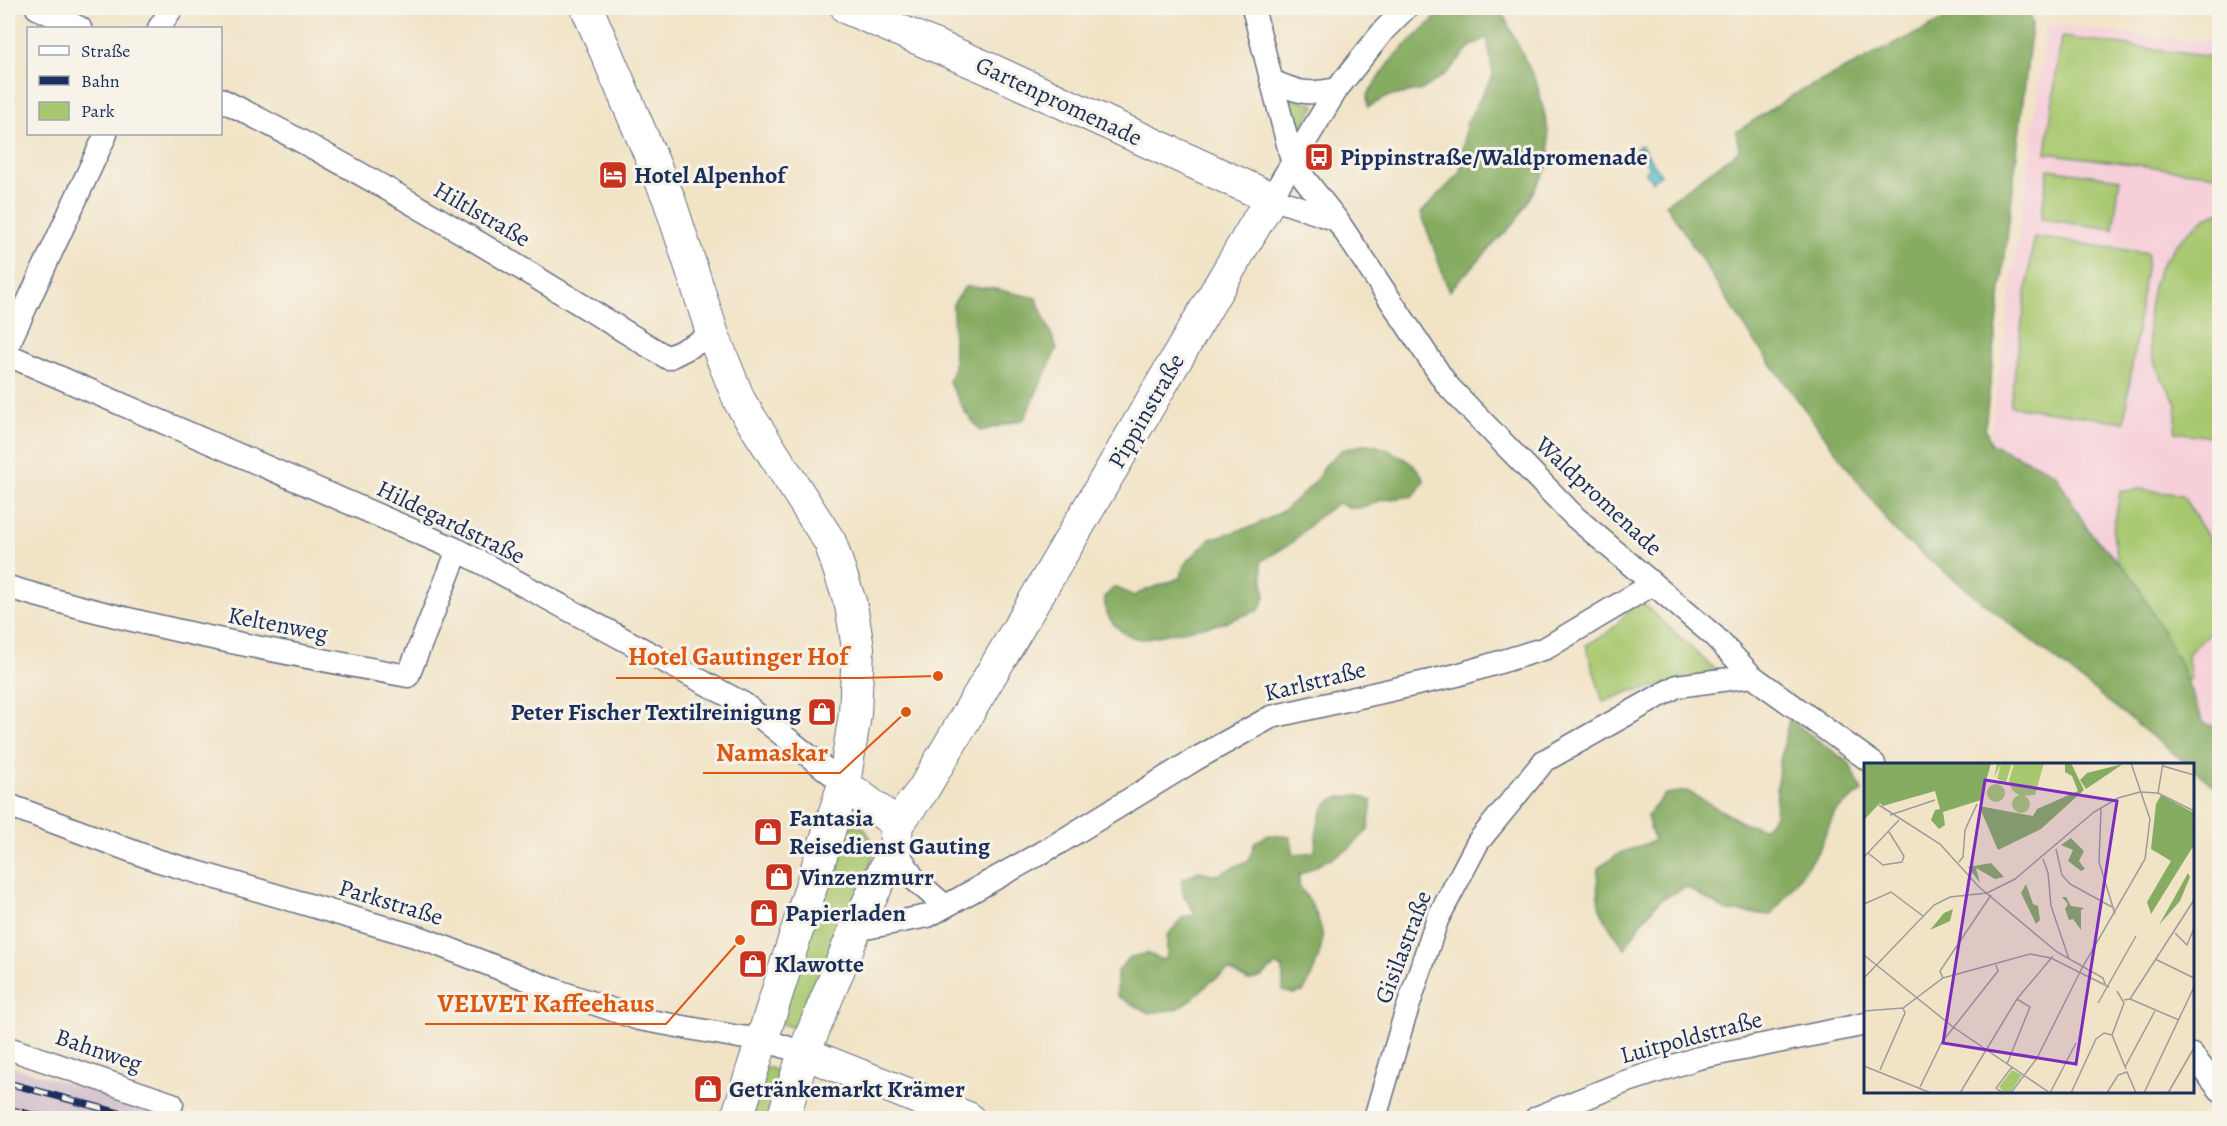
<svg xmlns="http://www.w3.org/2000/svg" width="2227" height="1126" font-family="Alegreya,serif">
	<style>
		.built { fill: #f6cfd9 }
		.industrial { fill: #d1bdcb }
		.green { fill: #a8c870; stroke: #627c67; stroke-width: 1.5 }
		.forest { fill: #86ac62; stroke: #506e60; stroke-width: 1.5 }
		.water { fill: #4ab7c4; stroke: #327391; stroke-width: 1.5 }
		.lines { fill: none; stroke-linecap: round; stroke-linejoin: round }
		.street-casing { stroke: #666e82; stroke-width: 25 }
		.secondary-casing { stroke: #666e82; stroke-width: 34 }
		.street { stroke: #fff; stroke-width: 22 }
		.secondary { stroke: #fff; stroke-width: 32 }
		.rail-casing { stroke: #1b2f5e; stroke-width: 7 }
		.rail { stroke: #f7f3e8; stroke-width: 4.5; stroke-dasharray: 14; stroke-linecap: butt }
		.labels { text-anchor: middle; stroke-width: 6; stroke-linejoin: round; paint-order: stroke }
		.street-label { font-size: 24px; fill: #1b2f5e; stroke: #f7f3e8 }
		.poi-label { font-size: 24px; font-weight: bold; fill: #1b2f5e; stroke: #f7f3e8; text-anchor: start }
		.inset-road { fill: none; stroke: #9b9b9c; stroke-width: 1.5 }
		.view { fill: #7b2cbf; fill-opacity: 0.15; stroke: #7b2cbf; stroke-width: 3 }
		.inset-edge { fill: none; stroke: #1b2f5e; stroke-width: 3 }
		.leader { fill: none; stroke: #de5710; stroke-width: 2 }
		.callout-dot { fill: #de5710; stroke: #f7f3e8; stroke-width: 2 }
		.callout-label { font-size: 26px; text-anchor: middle; font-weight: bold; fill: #de5710; stroke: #f7f3e8; stroke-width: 6; stroke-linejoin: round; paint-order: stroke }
	</style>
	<rect width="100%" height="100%" fill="#f7f3e8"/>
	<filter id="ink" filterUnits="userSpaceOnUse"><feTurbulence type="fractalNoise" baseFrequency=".0167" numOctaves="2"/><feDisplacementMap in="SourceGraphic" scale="12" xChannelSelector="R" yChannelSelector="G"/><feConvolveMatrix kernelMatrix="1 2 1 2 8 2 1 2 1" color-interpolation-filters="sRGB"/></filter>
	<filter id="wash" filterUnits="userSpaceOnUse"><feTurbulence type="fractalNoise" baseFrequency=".008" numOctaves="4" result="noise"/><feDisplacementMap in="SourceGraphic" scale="24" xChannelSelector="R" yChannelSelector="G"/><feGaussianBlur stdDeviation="1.35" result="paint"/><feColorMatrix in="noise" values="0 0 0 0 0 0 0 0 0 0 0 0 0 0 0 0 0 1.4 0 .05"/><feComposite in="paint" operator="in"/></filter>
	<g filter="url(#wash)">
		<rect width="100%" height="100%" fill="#f1e3c6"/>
		<path class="built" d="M 2047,25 L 2219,43 L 2219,764 L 1988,457 Z"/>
		<path class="industrial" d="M 8,1065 L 179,1118 L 8,1118 Z"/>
		<path class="green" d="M 2061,37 L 2219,58 L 2220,141 L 2215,175 L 2046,153 Z
			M 1285,98 L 1312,103 L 1315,106 L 1297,132 L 1294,133 Z
			M 2048,169 L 2120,179 L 2113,229 L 2041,219 Z
			M 2219,211 L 2220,211 L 2219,438 L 2175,432 L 2177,403 C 2167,389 2159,375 2153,358 C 2145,334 2148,295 2158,272 C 2169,249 2196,221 2219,211 Z
			M 2034,237 L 2148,253 L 2124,422 L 2010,406 Z
			M 2140,489 L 2182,495 L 2218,553 L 2212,631 L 2187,654 L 2191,678 L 2179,686 L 2120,574 L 2113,532 L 2120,492 Z
			M 1639,600 L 1722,676 L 1631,691 L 1603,702 L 1586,645 L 1608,633 Z
			M 853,825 L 864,828 L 876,847 L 865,881 L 803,1031 L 776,1022 L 846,830 Z
			M 763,1066 L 786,1074 L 771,1118 L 747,1118 Z"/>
		<path class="forest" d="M 1446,8 L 1500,8 L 1537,84 L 1547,124 L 1551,161 L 1516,221 L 1449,291 L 1421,213 L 1460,173 L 1466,124 L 1493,75 L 1487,37 L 1470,47 L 1448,72 L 1422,90 L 1387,97 L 1368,107 L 1367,95 L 1394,57 Z
			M 1967,8 L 2027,8 L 2032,23 L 1985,428 L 1991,444 L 2055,473 L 2088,530 L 2134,579 L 2180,663 L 2203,722 L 2219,729 L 2219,790 L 2193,769 L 2192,764 L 2187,764 L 1897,534 L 1752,338 L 1666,204 L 1739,150 L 1736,132 L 1793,95 Z
			M 965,287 L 991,288 L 1036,298 L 1057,348 L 1024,419 L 981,431 L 965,412 L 949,382 L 954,367 L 953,304 Z
			M 1366,444 C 1383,445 1420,463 1424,481 L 1414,496 L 1382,500 L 1359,508 L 1351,508 L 1338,503 L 1317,518 L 1289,545 L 1261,561 L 1265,598 L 1259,610 L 1223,623 L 1142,639 C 1121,637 1102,618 1105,596 L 1115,587 L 1134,596 C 1149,587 1166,585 1181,577 L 1184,565 L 1210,539 L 1254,526 L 1283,511 L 1310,487 L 1320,475 L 1325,465 L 1342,450 Z
			M 1789,719 L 1849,763 L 1862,791 L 1835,812 L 1819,850 L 1772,915 L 1727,911 L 1686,887 L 1660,900 L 1640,924 L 1625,949 C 1601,915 1595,911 1598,868 L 1620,853 L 1654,841 L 1647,816 L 1665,794 L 1687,791 L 1745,824 L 1764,828 L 1775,815 L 1779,766 Z
			M 1358,795 L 1372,801 L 1368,830 L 1349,849 L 1299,875 L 1299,886 C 1309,899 1319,916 1322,933 C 1324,948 1311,980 1303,992 L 1293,994 L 1283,991 L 1283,968 L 1275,965 L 1262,977 L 1248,981 L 1229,970 L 1210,982 L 1194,998 L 1177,1009 L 1149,1013 L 1117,996 L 1117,972 L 1129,958 L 1147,953 L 1162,960 L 1167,957 L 1167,936 L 1183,917 L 1196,915 L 1184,896 L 1181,880 L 1199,871 L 1217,875 L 1249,860 L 1255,842 L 1269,835 L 1290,837 L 1294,854 L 1315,852 C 1316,836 1317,807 1334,799 C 1341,796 1350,796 1358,795 Z"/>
		<path class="water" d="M 1641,145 L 1661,174 L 1652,181 L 1645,172 L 1650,168 L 1636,148 Z"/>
	</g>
	<g filter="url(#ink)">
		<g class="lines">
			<g class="street-casing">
				<path id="street" d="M 37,8 L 80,28
					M 1253,8 L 1293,164 L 1337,220 L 1447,385 L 1575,517 L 1714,636 L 1752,676 L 1874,764
					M 159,28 L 172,8
					M 1272,81 C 1300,93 1307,95 1337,89
					M 220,99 C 374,176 521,268 668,358 L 713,335
					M 1337,220 L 1271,198 L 1337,89 L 1384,30 L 1406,8
					M 8,345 L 106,134
					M 8,355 L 458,550 L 744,704 L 844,784
					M 8,587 C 139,626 273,651 408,676 L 458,550
					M 8,805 L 156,860 L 421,938 L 555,990 L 639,1019 L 739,1037 L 761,1039 L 804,1053
					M 895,848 L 915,880 L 945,906
					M 855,930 L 928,916 L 1057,844 L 1194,760 L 1271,717 L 1457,675 L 1546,648 L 1653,584
					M 8,1048 L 172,1104
					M 2192,1055 L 2220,1090
					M 1375,1118 L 1403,1022 L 1437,920 L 1478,842 L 1544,761 L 1677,686 L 1752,676
					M 1536,1118 L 1622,1083 L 1698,1058 L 1866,1024"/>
			</g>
			<g class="secondary-casing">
				<path id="secondary" d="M 587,8 L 669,199 L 713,335 L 740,402 L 830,542 L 851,605 L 858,648 L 855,714 L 844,784 L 737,1118
					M 847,8 L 985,67 L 1271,198 L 923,790 L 897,824
					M 844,784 L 897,824
					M 804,1053 L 968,1118
					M 783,1118 L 804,1053 L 855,930 L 895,848 L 897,824"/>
			</g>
			<use href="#street" class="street"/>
			<use href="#secondary" class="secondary"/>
			<g class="rail-casing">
				<path id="rail" d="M 8,1083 L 138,1118
					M 8,1109 L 45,1118"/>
			</g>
			<use href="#rail" class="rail"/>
		</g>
	</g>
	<defs>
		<g id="bus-square" transform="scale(1.5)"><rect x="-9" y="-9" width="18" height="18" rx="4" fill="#c8321e" stroke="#f7f3e8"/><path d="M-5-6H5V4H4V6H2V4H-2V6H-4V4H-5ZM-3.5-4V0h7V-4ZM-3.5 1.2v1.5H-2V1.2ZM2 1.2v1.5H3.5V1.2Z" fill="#fff"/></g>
		<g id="hotel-square" transform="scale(1.5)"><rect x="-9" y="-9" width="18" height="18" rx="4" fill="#c8321e" stroke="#f7f3e8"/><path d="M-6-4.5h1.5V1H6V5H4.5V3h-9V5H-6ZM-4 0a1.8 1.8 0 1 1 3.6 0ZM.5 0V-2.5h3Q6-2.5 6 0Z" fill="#fff"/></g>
		<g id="shop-square" transform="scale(1.5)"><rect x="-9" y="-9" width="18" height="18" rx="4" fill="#c8321e" stroke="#f7f3e8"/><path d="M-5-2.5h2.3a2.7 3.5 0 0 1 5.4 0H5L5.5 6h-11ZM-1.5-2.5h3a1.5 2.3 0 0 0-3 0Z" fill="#fff"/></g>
	</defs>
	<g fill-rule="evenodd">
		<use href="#bus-square" x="1319" y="157"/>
		<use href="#hotel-square" x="613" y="175"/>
		<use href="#shop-square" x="822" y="712"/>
		<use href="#shop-square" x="768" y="832"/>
		<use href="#shop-square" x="779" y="877"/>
		<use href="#shop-square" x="764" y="913"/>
		<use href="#shop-square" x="753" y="964"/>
		<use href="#shop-square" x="708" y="1089"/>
	</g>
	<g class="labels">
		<g class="street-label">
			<text transform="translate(1059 101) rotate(25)" y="8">Gartenpromenade</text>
			<text transform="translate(482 214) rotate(30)" y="8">Hiltlstraße</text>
			<text transform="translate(1146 411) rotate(-60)" y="8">Pippinstraße</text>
			<text transform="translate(1599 496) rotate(43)" y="8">Waldpromenade</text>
			<text transform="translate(451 522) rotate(26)" y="8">Hildegardstraße</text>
			<text transform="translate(278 624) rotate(11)" y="8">Keltenweg</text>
			<text transform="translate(1315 681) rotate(-14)" y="8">Karlstraße</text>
			<text transform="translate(391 902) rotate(17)" y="8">Parkstraße</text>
			<text transform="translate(1403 947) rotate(-69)" y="8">Gisilastraße</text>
			<text transform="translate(1691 1037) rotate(-15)" y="8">Luitpoldstraße</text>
			<text transform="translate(99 1050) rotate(19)" y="8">Bahnweg</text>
		</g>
		<g class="poi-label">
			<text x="1340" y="165">Pippinstraße/Waldpromenade</text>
			<text x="634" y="183">Hotel Alpenhof</text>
			<text x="801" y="720" text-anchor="end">Peter Fischer Textilreinigung</text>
			<text x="789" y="826">Fantasia<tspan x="789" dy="28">Reisedienst Gauting</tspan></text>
			<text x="800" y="885">Vinzenzmurr</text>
			<text x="785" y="921">Papierladen</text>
			<text x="774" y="972">Klawotte</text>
			<text x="729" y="1097">Getränkemarkt Krämer</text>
		</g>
	</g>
	<g transform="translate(1864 763)">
		<rect width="330" height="330" fill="#f1e3c6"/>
		<path d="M 133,0 L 148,0 L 142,19 L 133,16 L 137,1 L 130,15 ZM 150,0 L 180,0 L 171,32 L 156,33 L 148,27 L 145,18 ZM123 30a9 9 0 1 1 18 0a9 9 0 1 1-18 0ZM148 41a9 9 0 1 1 18 0a9 9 0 1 1-18 0ZM 148,307 L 158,312 L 146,330 L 140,330 L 135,324 Z" fill="#a8c870"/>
		<path d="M 0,0 L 127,0 L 117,37 L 79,49 L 81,62 L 75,66 L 67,57 L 71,47 L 76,46 L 71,28 L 19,43 L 16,40 L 0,57 ZM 201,0 L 207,0 L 220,27 L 177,66 L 134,87 L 115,43 L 169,53 L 173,46 L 214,28 L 208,13 L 201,9 ZM 259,1 L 222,26 L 216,17 L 223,10 ZM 297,32 L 330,50 L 330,82 L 287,151 L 283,139 L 307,98 L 287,86 L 292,41 ZM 207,75 L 220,88 L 215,98 L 221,106 L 217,108 L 204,98 L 209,87 L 197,82 ZM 127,100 L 140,114 L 131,116 L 112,105 L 116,120 L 104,104 ZM 324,110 L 326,114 L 316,138 L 295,162 ZM 162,121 L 169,141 L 174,143 L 176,157 L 172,161 L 157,130 ZM 198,134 L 202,134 L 207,143 L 220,145 L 217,147 L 217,167 L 209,156 L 205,157 L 201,146 L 204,141 ZM 89,146 L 86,158 L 66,167 L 80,150 Z" fill="#86ac62"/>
		<path class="inset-road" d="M 299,3 L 330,12M 294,30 L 299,0M 15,42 L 76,81 L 115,124 L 193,189 L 239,215 L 241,221M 237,46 L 235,99 L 251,151M 26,52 L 71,37M 192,86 L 198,112 L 206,121 L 248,144M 4,90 L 19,102 L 38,99 L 40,93 L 25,69M 0,94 L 35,57M 179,96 L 184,110 L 187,143 L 205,196M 95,99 L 99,94 L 101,67 L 113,41M 0,141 L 27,129 L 59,153M 311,170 L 323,182 L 330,165M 0,192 L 89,264 L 186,330M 291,196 L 330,215M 0,215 L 70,142 L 86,134 L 123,130 L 151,116 L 230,49 L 254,35 L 276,29 L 294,30 L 330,48M 79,215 L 76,208 L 127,132M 266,236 L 315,257M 260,237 L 266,236 L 330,137M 234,240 L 272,173M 0,248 L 39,245 L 79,215 L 166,191 L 187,195 L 245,224M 248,272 L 260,240 L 253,228M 248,272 L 262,306M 143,301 L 166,244 L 153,236M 0,303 L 67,330M 261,304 L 291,248M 16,307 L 41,250 L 39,245M 56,324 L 78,279 L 134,208 L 132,202M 96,330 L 153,236 L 189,193M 139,330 L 132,325 L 148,304M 147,330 L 173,295 L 218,205 L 281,96 L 286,56 L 267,0M 186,330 L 212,280M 207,330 L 232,276 L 240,270 L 248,272M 243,330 L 254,312 L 263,309 L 272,330M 280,330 L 330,224M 304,330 L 330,285"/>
		<path class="view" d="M 121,17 L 253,38 L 212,301 L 79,280 Z"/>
		<rect width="330" height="330" class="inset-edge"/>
	</g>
	<path class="leader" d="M938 676L860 678H616M906 712L840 773H703M740 940L666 1024H425"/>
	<g class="callout-dot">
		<circle cx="938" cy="676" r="6"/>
		<circle cx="906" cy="712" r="6"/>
		<circle cx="740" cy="940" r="6"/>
	</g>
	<g class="callout-label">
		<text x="738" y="665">Hotel Gautinger Hof</text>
		<text x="772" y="761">Namaskar</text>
		<text x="546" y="1012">VELVET Kaffeehaus</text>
	</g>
	<rect width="2227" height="1126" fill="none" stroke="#f7f3e8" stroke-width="30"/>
	<rect x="27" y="27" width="195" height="108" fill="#f7f3e8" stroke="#9fa5b1" stroke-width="1.5"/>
	<rect x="39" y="46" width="30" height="9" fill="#ffffff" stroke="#9fa5b1" stroke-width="1.5"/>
	<text x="81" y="57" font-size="18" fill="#1b2f5e">Straße</text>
	<rect x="39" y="76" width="30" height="9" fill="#1b2f5e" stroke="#9fa5b1" stroke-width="1.5"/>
	<text x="81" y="87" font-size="18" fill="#1b2f5e">Bahn</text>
	<rect x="39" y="102" width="30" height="18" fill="#a8c870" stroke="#9fa5b1" stroke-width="1.5"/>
	<text x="81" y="117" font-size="18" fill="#1b2f5e">Park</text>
</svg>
